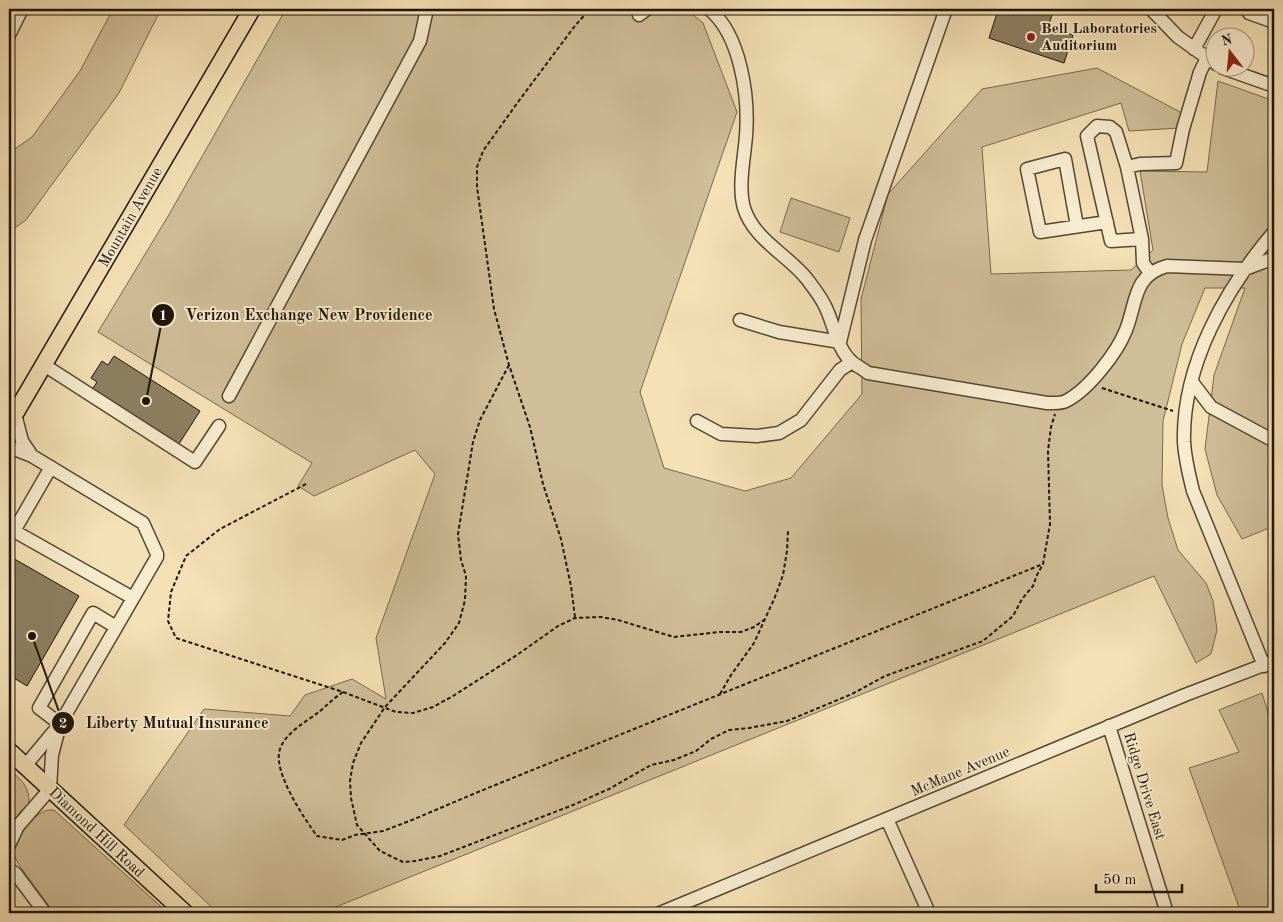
<svg xmlns="http://www.w3.org/2000/svg" width="1283" height="922" font-family="'Old Standard TT',serif">
	<style>
		.green { fill: #d0be98; stroke: #776950 }
		.building { fill: #8d7f62; stroke: #1e1409 }
		.lines { fill: none; stroke-linecap: round; stroke-linejoin: round }
		.minor-casing { stroke: #544734; stroke-width: 15 }
		.major-casing { stroke: #1e1409; stroke-width: 19 }
		.path { stroke: #1e1409; stroke-width: 2; stroke-dasharray: 4 2.5; stroke-linecap: butt }
		.minor { stroke: #f8eccf; stroke-width: 12 }
		.major { stroke: #f4e1b5; stroke-width: 16 }
		.poi-dot { fill: #8f2418; stroke: #f8eccf; stroke-width: 2 }
		.labels { text-anchor: middle; stroke-width: 4; stroke-linejoin: round; paint-order: stroke }
		.poi-label { font-size: 15px; font-weight: bold; fill: #1e1409; stroke: #f8eccf; text-anchor: start }
		.street-label { font-size: 15px; fill: #1e1409; stroke: #f8eccf }
		.leader { fill: none; stroke: #1e1409; stroke-width: 2 }
		.callout-dot { fill: #1e1409; stroke: #f8eccf; stroke-width: 2 }
		.mark-label { font-size: 15px; text-anchor: middle; font-weight: bold; fill: #fff }
		.callout-label { font-size: 16px; text-anchor: middle; font-weight: bold; fill: #1e1409; stroke: #f8eccf; stroke-width: 4; stroke-linejoin: round; paint-order: stroke }
	</style>
	<rect width="100%" height="100%" fill="#f4e1b5"/>
	<filter id="stains"><feTurbulence type="fractalNoise" baseFrequency=".004" numOctaves="4"/><feColorMatrix values="0 0 0 0 .2 0 0 0 0 .09 0 0 0 0 .02 0 0 0 .5 -.17"/></filter>
	<radialGradient id="worn" r=".72"><stop offset=".6" stop-color="#630" stop-opacity="0"/><stop offset="1" stop-color="#630" stop-opacity=".3"/></radialGradient>
	<path class="green" d="M 113,9 L 161,9 L 119,93 L 26,220 L 9,232 L 9,153 L 32,137 L 80,71 Z
		M 286,9 L 686,9 L 703,23 L 737,112 L 640,392 L 664,468 L 745,491 L 791,478 L 862,394 L 861,299 L 888,194 L 982,89 L 1097,68 L 1182,113 L 1180,128 L 1129,131 L 1121,103 L 982,147 L 991,274 L 1131,270 L 1153,250 L 1140,171 L 1207,172 L 1218,81 L 1274,101 L 1274,526 L 1242,539 L 1217,495 L 1205,449 L 1214,375 L 1245,288 L 1205,288 L 1182,344 L 1163,421 L 1162,485 L 1168,518 L 1178,550 L 1206,583 L 1213,601 L 1217,630 L 1211,654 L 1196,663 L 1154,576 L 321,913 L 218,913 L 124,825 L 204,709 L 290,716 L 305,695 L 352,679 L 386,699 L 376,638 L 435,474 L 415,450 L 314,496 L 298,486 L 312,463 L 98,332 L 167,218 Z
		M 791,198 L 850,218 L 839,252 L 780,232 Z
		M 1262,693 L 1274,732 L 1274,913 L 1241,913 L 1189,768 L 1239,752 L 1219,710 Z
		M 9,769 C 21,780 30,786 29,804 L 19,813 L 9,829 Z
		M 48,810 L 54,810 L 168,913 L 54,913 L 19,865 L 14,855 C 15,839 32,814 48,810 Z"/>
	<path class="building" d="M 1017,9 L 1054,9 L 1048,27 L 1073,35 L 1064,63 L 989,38 L 998,10 L 1014,15 Z
		M 114,356 L 200,411 L 177,447 L 91,391 L 97,382 L 91,378 L 102,361 L 108,365 Z
		M 11,557 L 79,596 L 27,686 L 9,675 L 9,561 Z"/>
	<g class="lines">
		<g class="minor-casing">
			<path id="minor" d="M 709,9 C 741,35 749,97 746,136 C 744,160 738,186 744,208 C 754,240 788,255 807,279 C 813,287 820,296 824,304 C 834,322 836,348 852,362 C 857,366 863,369 868,373 L 1047,403 C 1053,403 1060,404 1066,401 C 1088,390 1117,353 1126,330 C 1137,302 1133,275 1167,266 L 1245,269 L 1274,258
				M 1151,9 L 1178,37 L 1216,64
				M 1250,9 L 1249,13 L 1274,22
				M 639,15 L 647,9
				M 9,35 L 22,9
				M 1194,49 L 1216,9
				M 1223,68 L 1274,86
				M 1097,126 L 1110,127 L 1116,132 L 1127,167 L 1142,239 L 1111,241 L 1087,136 Z
				M 1127,167 L 1140,164 L 1176,163 L 1183,129 L 1200,72 L 1207,58
				M 1077,226 L 1065,159 L 1027,169 L 1040,232 L 1107,222
				M 1142,239 L 1143,263 L 1150,273
				M 740,320 L 779,332 L 840,342 L 865,240 L 946,9
				M 44,365 L 195,462 L 219,426
				M 1192,382 L 1211,407 L 1274,441
				M 229,396 L 420,41 L 427,9
				M 15,414 L 22,441 L 32,456
				M 697,421 L 721,434 L 757,436 L 779,433 L 801,420 L 840,370 L 852,362
				M 9,447 L 32,456 L 143,523 L 157,554 L 157,557 L 60,724 L 25,766
				M 51,467 L 14,531 L 133,598
				M 1264,666 L 1193,491 C 1189,475 1185,459 1184,442 C 1182,365 1226,288 1274,232
				M 60,724 L 39,708 L 93,613 L 116,627
				M 1109,726 L 1167,913
				M 887,819 L 929,913
				M 9,845 L 18,826 L 50,789 L 52,755 L 59,728
				M 9,869 L 16,874 L 45,913
				M 660,913 L 1185,695 L 1274,661"/>
		</g>
		<g class="major-casing">
			<path id="major" d="M 9,424 L 252,9
				M 9,751 L 185,913"/>
		</g>
		<path class="path" d="M 509,365 L 480,420 L 473,442 L 458,534 L 461,560 L 466,576 L 465,600 L 459,623 L 445,643 L 385,707 L 361,743 L 353,763 L 350,781 L 351,798 L 357,825 L 380,851 L 403,862 L 415,861 L 440,856 L 573,805 L 609,789 L 651,765 L 674,760 L 696,751 L 711,739 L 729,730 L 749,728 L 787,721 L 852,694 L 885,676 L 983,641 L 1013,616 L 1022,599 L 1033,586 L 1037,575 L 1043,564 L 1050,524 L 1048,451 L 1051,427 L 1055,414
			M 1102,388 L 1173,411
			M 306,484 L 220,529 L 186,556 L 171,592 L 168,621 L 176,638 L 343,692 L 396,712 L 413,713 L 433,707 L 453,696 L 517,655 L 558,626 L 575,618 L 601,617 L 618,620 L 674,637 L 719,632 L 741,632 L 754,627 L 764,620
			M 575,617 L 571,586 L 561,539 L 543,484 L 530,427 L 509,365 L 494,309 L 477,187 L 477,167 L 483,151 L 518,102 L 574,27 L 590,9
			M 343,692 C 334,698 327,705 319,712 C 307,721 285,733 280,749 C 272,771 304,818 317,836 L 342,840 L 355,835 L 383,831 L 412,820 L 478,792 L 1043,564
			M 720,694 L 731,675 L 754,643 L 775,597 L 783,575 L 787,551 L 788,530"/>
		<use href="#minor" class="minor"/>
		<use href="#major" class="major"/>
	</g>
	<circle class="poi-dot" cx="1031" cy="37" r="5"/>
	<g class="labels">
		<g class="poi-label">
			<text x="1041" y="33">Bell Laboratories<tspan x="1041" dy="17">Auditorium</tspan></text>
		</g>
		<g class="street-label">
			<text transform="translate(130 217) rotate(-60)" y="5">Mountain Avenue</text>
			<text transform="translate(960 771) rotate(-23)" y="5">McMane Avenue</text>
			<text transform="translate(1145 786) rotate(73)" y="5">Ridge Drive East</text>
			<text transform="translate(97 832) rotate(43)" y="5">Diamond Hill Road</text>
		</g>
	</g>
	<path class="leader" d="M146 401L163 315M32 636L63 723"/>
	<g class="callout-dot">
		<circle cx="146" cy="401" r="5"/>
		<circle cx="32" cy="636" r="5"/>
		<circle cx="163" cy="315" r="12"/>
		<circle cx="63" cy="723" r="12"/>
	</g>
	<g class="mark-label">
		<text x="163" y="320">1</text>
		<text x="63" y="728">2</text>
	</g>
	<g class="callout-label">
		<text x="309" y="320">Verizon Exchange New Providence</text>
		<text x="177" y="728">Liberty Mutual Insurance</text>
	</g>
	<rect width="1283" height="922" fill="none" stroke="#f4e1b5" stroke-width="30"/>
	<rect x="10" y="10" width="1263" height="902" fill="none" stroke="#1e1409" stroke-width="2.5"/>
	<rect x="15" y="15" width="1253" height="892" fill="none" stroke="#1e1409"/>
	<g transform="translate(1230 52) rotate(344)"><circle r="24" fill="#f8eccf" stroke="#a19680"/>
	<path d="M0-4L9 19L0 12L-9 19Z" fill="#8f2418"/>
	<text y="-8" font-size="14" font-weight="bold" text-anchor="middle" fill="#1e1409">N</text>
	</g>
	<path d="M1096 884v8h86v-8" fill="none" stroke="#1e1409" stroke-width="2.5"/>
	<text x="1103" y="884" font-size="15" fill="#1e1409" stroke="#f8eccf" stroke-width="4" paint-order="stroke">50 m</text>
	<rect width="100%" height="100%" filter="url(#stains)"/>
	<rect width="100%" height="100%" fill="url(#worn)"/>
</svg>
